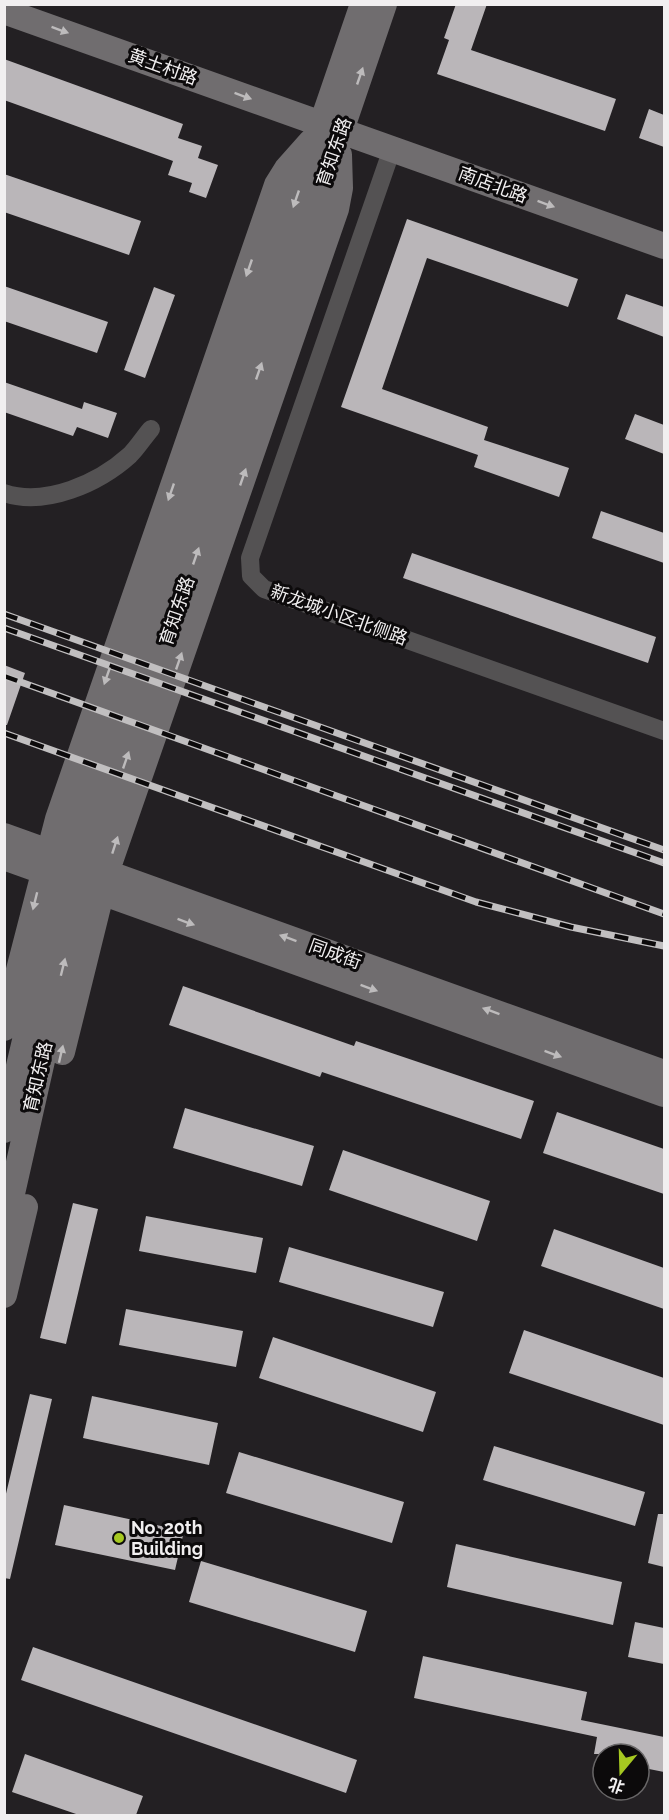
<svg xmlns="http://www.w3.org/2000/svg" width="669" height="1820" font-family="Raleway,'Noto Sans SC',sans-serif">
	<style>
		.building { fill: #bab6b9 }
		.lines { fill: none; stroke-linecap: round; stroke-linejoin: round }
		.minor { stroke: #545253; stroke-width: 18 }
		.secondary { stroke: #706d6f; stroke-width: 26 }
		.rail-casing { stroke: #c1bfc0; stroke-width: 7 }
		.rail { stroke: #0c0a0b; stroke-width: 4.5; stroke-dasharray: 14; stroke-linecap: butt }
		.oneway { fill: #bdbbbc }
		.poi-dot { fill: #a6c821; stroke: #0c0a0b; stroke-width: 2 }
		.labels { text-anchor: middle; stroke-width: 6; stroke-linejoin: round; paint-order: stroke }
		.street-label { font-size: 18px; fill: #f1eff0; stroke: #0c0a0b }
		.poi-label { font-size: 18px; font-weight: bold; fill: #f1eff0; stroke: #0c0a0b; text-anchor: start }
	</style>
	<rect width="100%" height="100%" fill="#232023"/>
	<path class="building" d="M 456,4 L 487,4 L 471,50 L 616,99 L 605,131 L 437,74 L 449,40 L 444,38 Z
		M 4,59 L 183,124 L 178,138 L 202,146 L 198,158 L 218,165 L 206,198 L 189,192 L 192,183 L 168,175 L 173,161 L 4,100 Z
		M 649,109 L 664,115 L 664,147 L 639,138 Z
		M 4,174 L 141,221 L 129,255 L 4,212 Z
		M 407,219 L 578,279 L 568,307 L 427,258 L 382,389 L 488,427 L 484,440 L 569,468 L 559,497 L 474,467 L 478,455 L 341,407 Z
		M 4,286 L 108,322 L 97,353 L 4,321 Z
		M 154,287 L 175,295 L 145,378 L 124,370 Z
		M 626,294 L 664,307 L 664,337 L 617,319 Z
		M 4,382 L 82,409 L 84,402 L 117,413 L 108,438 L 77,427 L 73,436 L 4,412 Z
		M 635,414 L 664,425 L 664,454 L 625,439 Z
		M 601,511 L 664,533 L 664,563 L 592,538 Z
		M 412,553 L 656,637 L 648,663 L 403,578 Z
		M 4,665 L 25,673 L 7,725 L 4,725 Z
		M 183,986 L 354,1046 L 356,1041 L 534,1101 L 521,1139 L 322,1072 L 320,1077 L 169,1025 Z
		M 185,1108 L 314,1146 L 302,1186 L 173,1148 Z
		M 557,1112 L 664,1149 L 664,1194 L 543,1153 Z
		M 343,1150 L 490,1201 L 477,1241 L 329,1190 Z
		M 73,1203 L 98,1209 L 66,1344 L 40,1338 Z
		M 146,1216 L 263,1238 L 256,1273 L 139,1251 Z
		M 554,1229 L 664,1268 L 664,1309 L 541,1266 Z
		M 289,1247 L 444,1292 L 433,1327 L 279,1282 Z
		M 126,1309 L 243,1331 L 236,1367 L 119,1345 Z
		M 524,1330 L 664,1378 L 664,1425 L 509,1373 Z
		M 273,1337 L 436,1392 L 423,1432 L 259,1378 Z
		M 30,1394 L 52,1399 L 10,1579 L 4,1578 L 4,1502 Z
		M 92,1396 L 218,1423 L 209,1465 L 83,1438 Z
		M 494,1446 L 645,1492 L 635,1526 L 483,1480 Z
		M 239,1452 L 404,1502 L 392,1543 L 226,1493 Z
		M 64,1505 L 184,1531 L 175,1570 L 55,1545 Z
		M 658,1514 L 664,1514 L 664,1567 L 648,1563 Z
		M 456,1544 L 622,1582 L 613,1625 L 447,1587 Z
		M 201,1561 L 367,1611 L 355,1652 L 189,1602 Z
		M 635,1622 L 664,1628 L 664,1664 L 628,1657 Z
		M 33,1647 L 357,1760 L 346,1793 L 21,1680 Z
		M 423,1656 L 587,1692 L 581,1720 L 664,1737 L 664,1772 L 639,1767 L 639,1754 L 594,1754 L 597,1737 L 414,1698 Z
		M 25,1754 L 143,1796 L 136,1815 L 79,1815 L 12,1792 Z"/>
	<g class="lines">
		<path class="minor" d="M 392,149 L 250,558 L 251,576 L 264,589 L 664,731
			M 4,493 C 46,507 99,483 130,455 C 138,447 144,437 151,429"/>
		<path class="secondary" d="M 4,11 L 664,246
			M 4,836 L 664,1073
			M 4,857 L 664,1094
			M 4,1028 L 58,819 L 277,185 L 287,169 L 311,142
			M 62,1052 L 107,870 L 336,209 L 340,188 L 339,155
			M 4,1130 L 51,930 L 81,827 L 363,4
			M 4,1229 L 62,972 L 91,865 L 384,4
			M 4,1295 L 25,1207"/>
		<g class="rail-casing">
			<path id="rail" d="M 4,614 L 664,850
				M 4,628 L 664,863
				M 4,676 L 664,914
				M 4,733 L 476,902 L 571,927 L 664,946"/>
		</g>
		<use href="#rail" class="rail"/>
	</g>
	<defs><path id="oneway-solid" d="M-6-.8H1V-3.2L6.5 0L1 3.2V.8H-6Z" transform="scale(1.5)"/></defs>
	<g class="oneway">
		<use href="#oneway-solid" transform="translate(60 30) rotate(20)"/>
		<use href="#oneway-solid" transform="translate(360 76) rotate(-71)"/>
		<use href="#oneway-solid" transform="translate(243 96) rotate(20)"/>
		<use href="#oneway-solid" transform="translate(296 199) rotate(109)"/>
		<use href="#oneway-solid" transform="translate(546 204) rotate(20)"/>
		<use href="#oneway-solid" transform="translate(249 268) rotate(109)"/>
		<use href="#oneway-solid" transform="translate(259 371) rotate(-71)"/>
		<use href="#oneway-solid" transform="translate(243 477) rotate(-71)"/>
		<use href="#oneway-solid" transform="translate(171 492) rotate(109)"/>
		<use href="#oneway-solid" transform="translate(196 556) rotate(-71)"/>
		<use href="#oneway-solid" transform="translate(179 661) rotate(-71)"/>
		<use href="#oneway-solid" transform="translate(107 676) rotate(109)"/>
		<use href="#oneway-solid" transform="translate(126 760) rotate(-71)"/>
		<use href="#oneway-solid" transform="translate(115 845) rotate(-72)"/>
		<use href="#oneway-solid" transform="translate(35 901) rotate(104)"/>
		<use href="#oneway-solid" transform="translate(186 922) rotate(20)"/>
		<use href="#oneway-solid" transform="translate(288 938) rotate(-160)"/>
		<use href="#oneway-solid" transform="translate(63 967) rotate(-76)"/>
		<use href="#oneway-solid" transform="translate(369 988) rotate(20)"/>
		<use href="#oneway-solid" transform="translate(491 1011) rotate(-160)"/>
		<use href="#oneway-solid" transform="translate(61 1054) rotate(-77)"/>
		<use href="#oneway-solid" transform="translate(553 1054) rotate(20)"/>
	</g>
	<circle class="poi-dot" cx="119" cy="1538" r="6"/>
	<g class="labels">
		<g class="street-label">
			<text transform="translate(163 67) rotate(20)" y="6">黄土村路</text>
			<text transform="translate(334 152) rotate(-71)" y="6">育知东路</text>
			<text transform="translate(493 185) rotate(20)" y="6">南店北路</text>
			<text transform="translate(177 611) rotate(-71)" y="6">育知东路</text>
			<text transform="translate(339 615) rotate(20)" y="6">新龙城小区北侧路</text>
			<text transform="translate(335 954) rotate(20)" y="6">同成街</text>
			<text transform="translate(38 1077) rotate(-77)" y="6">育知东路</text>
		</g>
		<g class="poi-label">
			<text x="131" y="1534">No. 20th<tspan x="131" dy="21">Building</tspan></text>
		</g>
	</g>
	<rect width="669" height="1820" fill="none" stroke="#f1eff0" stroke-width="12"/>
	<g transform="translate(621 1772) rotate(199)"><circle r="28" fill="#0c0a0b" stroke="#686667" stroke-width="1.5"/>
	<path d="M0-4.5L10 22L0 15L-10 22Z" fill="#a6c821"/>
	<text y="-9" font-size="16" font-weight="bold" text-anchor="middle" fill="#f1eff0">北</text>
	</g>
</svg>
